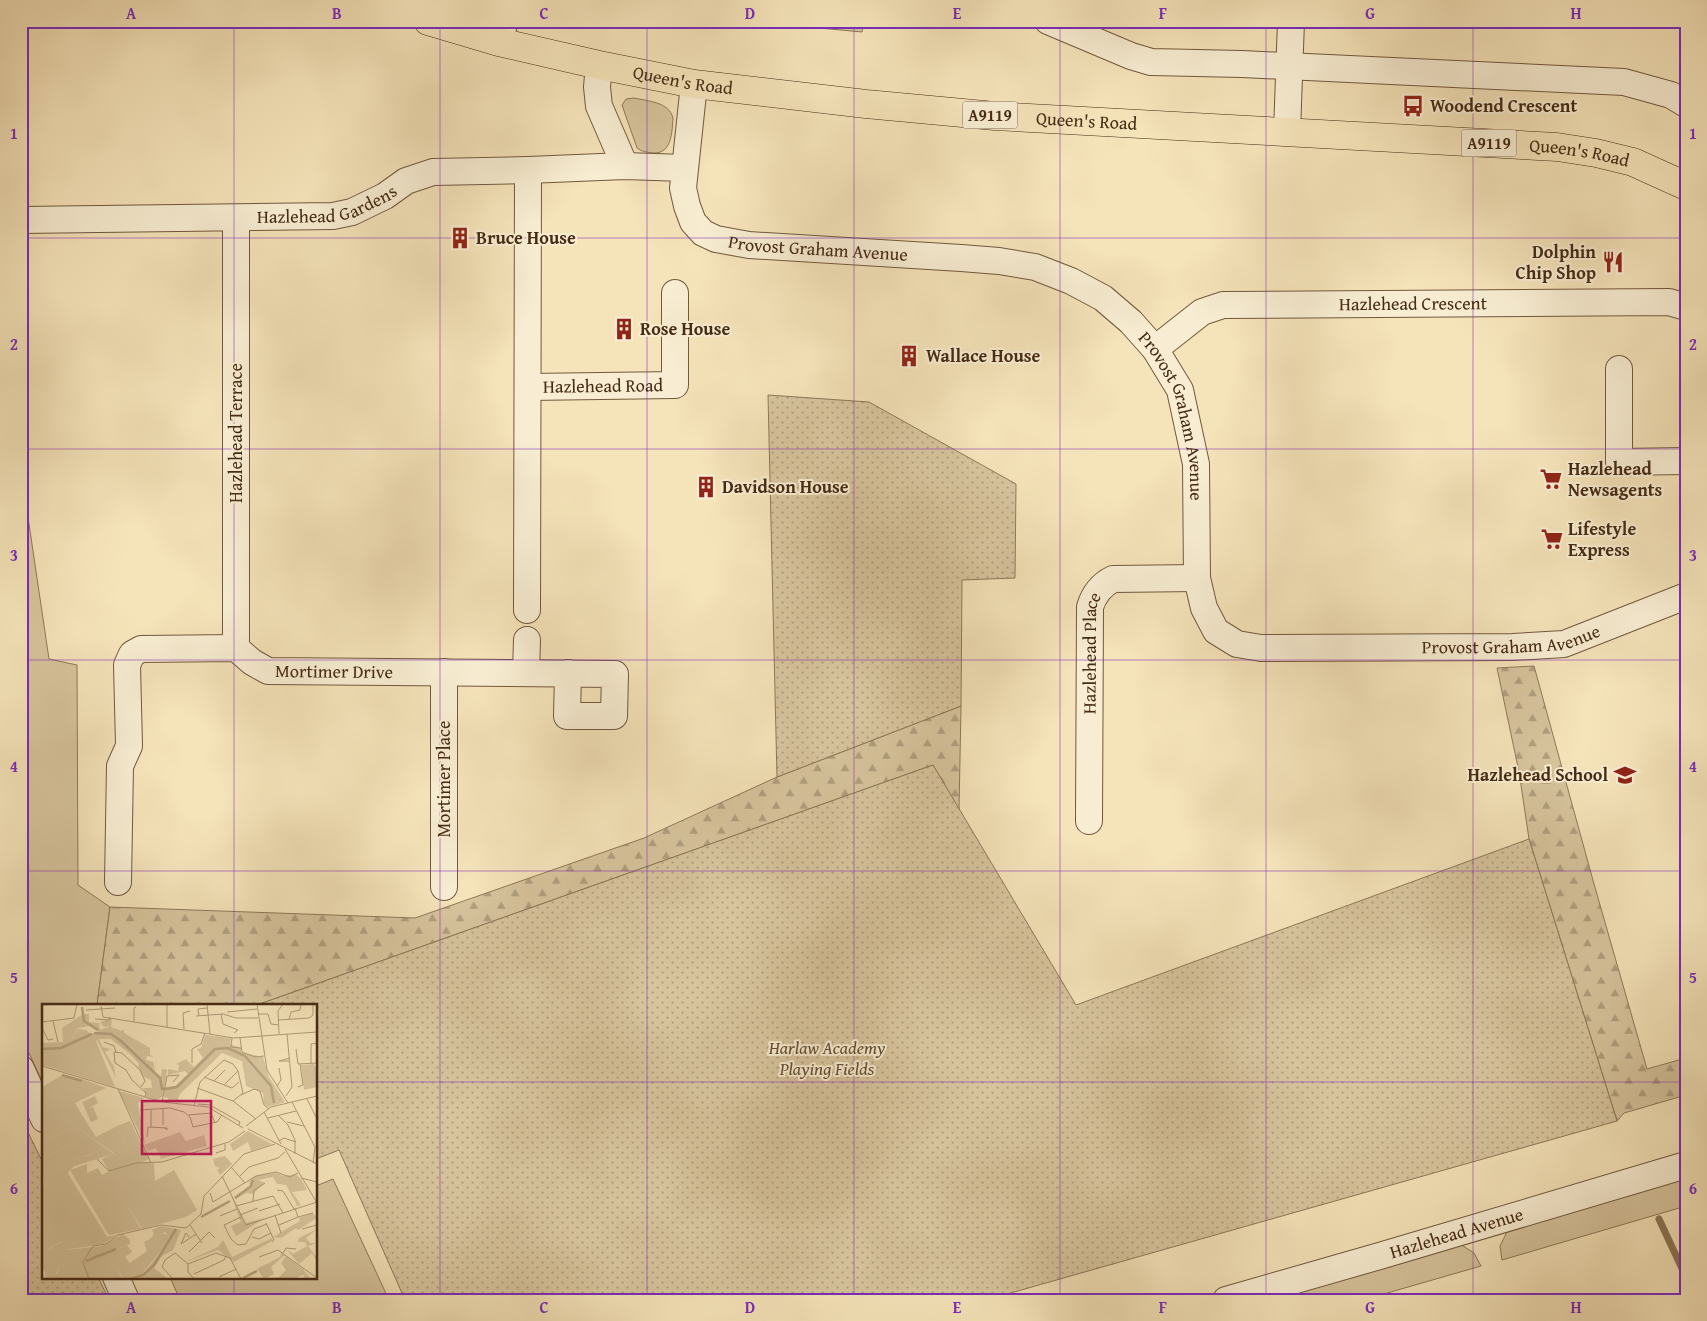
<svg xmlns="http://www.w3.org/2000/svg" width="1707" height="1321" font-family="'Gentium Book Plus',serif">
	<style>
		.grass { fill: #d7c49d; stroke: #8e7858 }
		.forest { fill: url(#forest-firs); stroke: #8e7858 }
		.park { fill: url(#park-dots); stroke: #8e7858 }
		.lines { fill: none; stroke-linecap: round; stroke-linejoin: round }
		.stream { stroke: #8b7455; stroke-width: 7 }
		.minor-casing { stroke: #71593d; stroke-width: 28 }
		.primary-casing { stroke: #452b14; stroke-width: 29 }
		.minor { stroke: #f8edd2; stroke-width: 26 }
		.primary { stroke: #f5e3b9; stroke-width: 28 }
		.grid { fill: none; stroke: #7b2cbf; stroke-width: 1; stroke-opacity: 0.55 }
		.labels { text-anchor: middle; stroke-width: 4; stroke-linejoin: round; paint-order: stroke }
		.shield { fill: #f8edd2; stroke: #7b654d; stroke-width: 1 }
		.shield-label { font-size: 16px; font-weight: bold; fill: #452b14 }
		.street-label { font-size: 18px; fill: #452b14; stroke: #f8edd2 }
		.poi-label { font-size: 18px; font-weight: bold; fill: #452b14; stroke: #f8edd2; text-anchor: start }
		.park-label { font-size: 18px; font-style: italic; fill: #624a2f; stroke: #f8edd2 }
		.inset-river { fill: none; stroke: #b9a481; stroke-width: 2.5 }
		.inset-road { fill: none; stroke: #af9977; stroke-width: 1 }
		.view { fill: #c2185b; fill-opacity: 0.15; stroke: #c2185b; stroke-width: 2.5 }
		.inset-edge { fill: none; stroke: #452b14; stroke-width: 2.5 }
		.neatline { fill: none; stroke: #7b2cbf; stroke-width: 2 }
		.grid-label { font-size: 16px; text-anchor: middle; font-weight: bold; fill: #7b2cbf }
	</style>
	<defs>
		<pattern id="forest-firs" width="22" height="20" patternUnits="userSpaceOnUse" patternTransform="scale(1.25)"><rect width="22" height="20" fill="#d7c49d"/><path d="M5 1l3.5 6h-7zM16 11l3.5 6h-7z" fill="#b09f7f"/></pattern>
		<pattern id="park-dots" width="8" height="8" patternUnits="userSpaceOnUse" patternTransform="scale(1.25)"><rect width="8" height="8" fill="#d7c49d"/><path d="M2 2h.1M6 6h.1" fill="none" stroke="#b09f7f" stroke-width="1.8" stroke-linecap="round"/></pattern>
	</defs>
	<rect width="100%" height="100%" fill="#f5e3b9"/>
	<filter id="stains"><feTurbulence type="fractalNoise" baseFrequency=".004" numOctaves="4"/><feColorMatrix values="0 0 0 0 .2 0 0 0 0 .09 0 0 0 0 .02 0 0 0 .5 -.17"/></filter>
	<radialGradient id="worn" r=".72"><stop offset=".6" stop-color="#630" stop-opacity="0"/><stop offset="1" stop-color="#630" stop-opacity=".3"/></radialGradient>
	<path class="grass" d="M 634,98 C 648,101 669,102 673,118 C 672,132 672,154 653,153 C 647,152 642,152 637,148 L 622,105 L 626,99 Z
		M 21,470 L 49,659 L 77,665 L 78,885 L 110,907 L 97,1005 L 44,1005 L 44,1080 L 42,1081 L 21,1036 Z
		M 1686,1175 L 1686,1206 L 1502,1260 L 1500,1246 L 1507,1232 Z
		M 333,1179 L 389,1300 L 180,1300 L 170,1277 L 316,1277 L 316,1186 Z
		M 1460,1244 L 1474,1253 L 1481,1266 L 1363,1300 L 1252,1300 Z"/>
	<path class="forest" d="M 1534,666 L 1594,884 L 1647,1069 L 1686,1058 L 1686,1095 L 1624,1113 L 1617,1121 L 1529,839 L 1519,772 L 1497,668 Z
		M 961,706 L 959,810 L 933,765 L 257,1005 L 97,1005 L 110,907 L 415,918 L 644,838 L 777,777 Z"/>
	<path class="park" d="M 744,21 L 864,21 L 862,32 Z
		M 768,395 L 869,402 L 1016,484 L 1015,578 L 962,580 L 961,706 L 777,777 Z
		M 933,765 L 1076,1005 L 1529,839 L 1617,1121 L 986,1300 L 405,1300 L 339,1150 L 316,1159 L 316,1005 L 257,1005 Z
		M 21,1118 L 44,1165 L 44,1277 L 98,1277 L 109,1300 L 21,1300 Z"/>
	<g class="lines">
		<path class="stream" d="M 1659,1219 L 1686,1277"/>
		<g class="minor-casing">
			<g id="minor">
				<path d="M 1048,21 L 1131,56 L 1151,62 L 1242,64 L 1624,82 L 1671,95 L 1686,104"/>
				<path d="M 499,42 L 505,21"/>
				<path d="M 599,65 L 597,87 L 599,106 L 625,166"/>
				<path id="s1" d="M 694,84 L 683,188 L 687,206 L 693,222 L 703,233 L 716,239 L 749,245 L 961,258 L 999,261 L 1035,267 L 1071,281 L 1103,298 L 1131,322 L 1155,349 L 1180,390 L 1196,464 L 1197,578 L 1204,608 L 1216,631 L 1237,644 L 1261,648 L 1513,647 L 1564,644 L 1686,596"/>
				<path d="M 1287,132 L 1291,21"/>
				<path d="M 236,218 L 236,648"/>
				<path id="s2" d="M 21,220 L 333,216 L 352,212 L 385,196 L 406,181 L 433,172 L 528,170 L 625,166 L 684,168"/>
				<path id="s3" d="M 1155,349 L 1202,312 L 1223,305 L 1669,302 L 1686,307"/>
				<path d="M 1619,369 L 1619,462 L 1686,461"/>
				<path id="s4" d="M 528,387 L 675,385 L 675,293"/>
				<path d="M 527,610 L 528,170"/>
				<path d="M 444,672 L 444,887"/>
				<path d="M 526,673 L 527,640"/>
				<path id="s5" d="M 1089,821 L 1090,607 C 1094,594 1101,585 1113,579 L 1197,578"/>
				<path id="s6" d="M 118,882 L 120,766 L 129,746 L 127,665 L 132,654 L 141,649 L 236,648 L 252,662 L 268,671 L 615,674 L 614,716 L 567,716 L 568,673"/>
				<path d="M 21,1069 L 44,1119"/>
				<path d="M 116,1277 L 126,1300"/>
				<path id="s7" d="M 1226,1300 L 1383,1255 L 1686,1165"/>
			</g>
		</g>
		<g class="primary-casing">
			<g id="primary">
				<path id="s8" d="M 428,21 L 499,42 L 599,65 L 694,84 L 866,104 L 995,116 L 1557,147 L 1596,153 L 1633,162 L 1686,186"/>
			</g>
		</g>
		<use href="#minor" class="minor"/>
		<use href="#primary" class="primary"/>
	</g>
	<path class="grid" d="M 234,21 L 234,1005M 440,21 L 440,1300M 647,21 L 647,1300M 854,21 L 854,1300M 1060,21 L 1060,1300M 1266,21 L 1266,1300M 1473,21 L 1473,1300M 21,238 L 1686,238M 21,449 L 1686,449M 21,660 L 1686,660M 21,871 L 1686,871M 21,1082 L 44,1082M 316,1082 L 1686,1082M 234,1277 L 234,1300"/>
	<defs>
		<g id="bus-bare" transform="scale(1.725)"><path d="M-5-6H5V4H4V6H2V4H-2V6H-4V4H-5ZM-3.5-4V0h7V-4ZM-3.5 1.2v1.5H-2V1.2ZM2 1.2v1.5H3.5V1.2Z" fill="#8f2418" stroke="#f8edd2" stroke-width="2.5" paint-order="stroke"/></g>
		<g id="building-bare" transform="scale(1.725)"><path d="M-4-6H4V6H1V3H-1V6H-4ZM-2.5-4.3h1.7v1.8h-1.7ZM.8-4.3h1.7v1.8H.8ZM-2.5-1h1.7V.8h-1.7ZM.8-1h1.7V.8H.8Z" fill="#8f2418" stroke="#f8edd2" stroke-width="2.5" paint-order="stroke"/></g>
		<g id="restaurant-bare" transform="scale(1.725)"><path d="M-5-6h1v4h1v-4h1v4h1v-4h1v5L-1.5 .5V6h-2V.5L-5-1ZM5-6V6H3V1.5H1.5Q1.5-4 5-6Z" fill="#8f2418" stroke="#f8edd2" stroke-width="2.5" paint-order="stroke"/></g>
		<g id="supermarket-bare" transform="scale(1.725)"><path d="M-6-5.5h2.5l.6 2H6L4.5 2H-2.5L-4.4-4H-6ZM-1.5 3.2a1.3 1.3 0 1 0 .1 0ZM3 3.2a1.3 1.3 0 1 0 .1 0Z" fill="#8f2418" stroke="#f8edd2" stroke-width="2.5" paint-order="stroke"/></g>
		<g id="school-bare" transform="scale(1.725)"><path d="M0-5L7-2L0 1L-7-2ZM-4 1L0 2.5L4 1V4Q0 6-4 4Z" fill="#8f2418" stroke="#f8edd2" stroke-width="2.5" paint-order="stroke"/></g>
	</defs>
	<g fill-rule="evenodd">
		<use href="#bus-bare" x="1413" y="106"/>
		<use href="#building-bare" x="460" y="238"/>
		<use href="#restaurant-bare" x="1613" y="262"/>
		<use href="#building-bare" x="624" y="329"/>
		<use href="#building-bare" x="909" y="356"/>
		<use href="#supermarket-bare" x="1551" y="479"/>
		<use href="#building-bare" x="706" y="487"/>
		<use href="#supermarket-bare" x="1552" y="539"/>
		<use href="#school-bare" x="1625" y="775"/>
	</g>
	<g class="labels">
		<g class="shield">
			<rect x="962.5" y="101.5" width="55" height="27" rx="4"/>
			<rect x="1461.5" y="129.5" width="55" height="27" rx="4"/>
		</g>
		<g class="shield-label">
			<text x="990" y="121">A9119</text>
			<text x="1489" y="149">A9119</text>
		</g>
		<g class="street-label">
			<text dy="6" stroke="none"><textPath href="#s8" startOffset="262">Queen's Road</textPath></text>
			<text dy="6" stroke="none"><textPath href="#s8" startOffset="668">Queen's Road</textPath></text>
			<text dy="6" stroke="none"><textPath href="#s8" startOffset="1162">Queen's Road</textPath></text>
			<text dy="6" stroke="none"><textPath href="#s2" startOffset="308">Hazlehead Gardens</textPath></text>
			<text dy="6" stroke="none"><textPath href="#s1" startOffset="272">Provost Graham Avenue</textPath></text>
			<text dy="6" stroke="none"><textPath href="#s3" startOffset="272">Hazlehead Crescent</textPath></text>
			<text dy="6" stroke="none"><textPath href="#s4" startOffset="75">Hazlehead Road</textPath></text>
			<text dy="6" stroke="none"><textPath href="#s1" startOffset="708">Provost Graham Avenue</textPath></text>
			<text transform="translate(236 433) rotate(-90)" y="6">Hazlehead Terrace</text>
			<text dy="6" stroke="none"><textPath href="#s1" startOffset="1232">Provost Graham Avenue</textPath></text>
			<text dy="6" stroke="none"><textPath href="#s5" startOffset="168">Hazlehead Place</textPath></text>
			<text dy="6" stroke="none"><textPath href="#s6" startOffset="442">Mortimer Drive</textPath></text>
			<text transform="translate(444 779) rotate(-90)" y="6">Mortimer Place</text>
			<text dy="6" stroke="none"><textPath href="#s7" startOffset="240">Hazlehead Avenue</textPath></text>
		</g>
		<g class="poi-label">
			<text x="1430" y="112">Woodend Crescent</text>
			<text x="476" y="244">Bruce House</text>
			<text x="1596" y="258" text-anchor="end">Dolphin<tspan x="1596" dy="21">Chip Shop</tspan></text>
			<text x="640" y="335">Rose House</text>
			<text x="926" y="362">Wallace House</text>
			<text x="1568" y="475">Hazlehead<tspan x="1568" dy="21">Newsagents</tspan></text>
			<text x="722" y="493">Davidson House</text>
			<text x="1568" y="535">Lifestyle<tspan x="1568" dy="21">Express</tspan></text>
			<text x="1608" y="781" text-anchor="end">Hazlehead School</text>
		</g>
		<g class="park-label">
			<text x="827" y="1054">Harlaw Academy<tspan x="827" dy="21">Playing Fields</tspan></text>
		</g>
	</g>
	<g transform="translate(42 1004)">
		<rect width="275" height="275" fill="#f5e3b9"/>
		<path d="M 41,10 L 47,10 L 47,18 L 57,19 L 58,26 L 68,22 L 62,23 L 58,18 L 70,14 L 69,23 L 80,27 L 82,25 L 82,29 L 108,44 L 108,51 L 112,53 L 105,52 L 104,56 L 112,58 L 111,71 L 120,77 L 121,86 L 109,94 L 105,93 L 101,84 L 110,84 L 109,76 L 102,73 L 96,63 L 97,60 L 88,50 L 69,35 L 57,35 L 60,43 L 69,45 L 63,48 L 72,63 L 74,74 L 55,36 L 50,45 L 0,56 L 0,39 L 21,38 L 20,24 ZM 47,22 L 57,27 L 27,39 L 36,24 ZM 77,87 L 102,94 L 96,99 L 103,140 ZM 53,92 L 56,99 L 46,105 L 51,103 L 56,115 L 49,118 L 40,98 ZM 34,123 L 72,150 L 32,162 L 29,156 L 51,150 L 27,141 L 0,155 L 0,137 ZM 25,168 L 65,233 L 23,241 L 20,237 L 6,245 L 17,265 L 12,272 L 9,269 L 0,274 L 4,270 L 0,263 L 0,178 L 3,181 ZM 216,176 L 223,179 L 211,190 L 204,189 L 192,196 ZM 271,209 L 275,214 L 256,226 L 254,224 L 239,234 L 231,233 L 258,217 L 257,214 ZM 120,229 L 127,231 L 126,238 L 99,271 L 96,267 L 82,275 L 72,260 L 81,275 L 47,275 L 41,258 L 85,241 L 90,248 L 83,253 L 88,259 L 105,247 L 102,238 ZM 230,234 L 230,237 L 192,258 L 176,246 L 143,258 L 176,243 L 181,236 L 190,253 Z" fill="#d7c49d" fill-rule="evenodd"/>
		<path d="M 115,53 L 112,71 L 119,72 L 120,65 L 125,66 L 121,92 L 115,96 L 109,94 L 121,83 L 120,77 L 111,71 ZM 40,111 L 54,133 L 75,122 L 85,146 L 60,155 L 72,149 L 34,123 L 0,137 L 0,112 L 9,127 ZM 206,127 L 213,131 L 230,140 L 209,147 L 206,138 L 191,147 L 188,140 ZM 27,141 L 52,149 L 30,156 L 32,162 L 22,172 L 2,181 L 0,155 ZM 183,152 L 190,160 L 178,171 L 175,166 L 178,164 L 173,162 L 171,155 ZM 234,169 L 242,172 L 254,170 L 259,175 L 265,186 L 250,188 L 259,201 L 252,203 L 255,201 L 244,181 L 235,180 L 231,173 L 216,176 L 209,184 L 207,178 L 213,172 ZM 189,191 L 203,219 L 223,214 L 194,232 L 189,222 L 199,218 ZM 119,222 L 139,226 L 131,246 L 120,252 L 112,264 L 126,275 L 81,275 L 96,267 L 99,271 L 102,269 L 125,240 L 128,233 L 123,228 L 108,235 L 112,230 L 110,226 ZM 275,225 L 264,234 L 268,239 L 275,239 L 266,242 L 275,254 L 275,258 L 270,249 L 257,260 L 244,245 L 251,250 L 265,242 L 263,238 L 256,238 L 257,234 ZM 81,230 L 88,236 L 88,240 L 41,258 L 47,275 L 0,275 L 9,269 L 15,270 L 17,265 L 5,245 L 10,246 L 7,245 L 21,237 L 23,241 L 75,231 L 61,240 L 28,245 L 24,246 L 60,242 ZM 239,249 L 243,251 L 229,263 L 232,270 L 222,275 L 215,265 L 238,253 ZM 244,252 L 261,265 L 268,274 L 264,275 L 261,271 L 252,275 L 235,275 L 244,266 L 239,259 Z" fill="#d7c49d"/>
		<path d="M 36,25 L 44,26 L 50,31 L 25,42 Z" fill="#d7c49d"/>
		<path d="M 20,71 L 39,77 L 0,100 L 0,83 Z" fill="#d7c49d"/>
		<path d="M 51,30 L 73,83 L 0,61 L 0,45 L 19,44 ZM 163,31 L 189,34 L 188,40 L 199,44 L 199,48 L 221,53 L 227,73 L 243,98 L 226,103 L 222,100 L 221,89 L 204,82 L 200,57 L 180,49 L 138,90 L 135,98 L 126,97 L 126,94 L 122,93 L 123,83 L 133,82 L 146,70 L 143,67 L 126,71 L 126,65 L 136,67 L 137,61 L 134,60 L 144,55 L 152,63 L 161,54 L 155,45 L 159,44 ZM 272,60 L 275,65 L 275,83 L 262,86 L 259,61 ZM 40,75 L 64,84 L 33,99 L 40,111 L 9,128 L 0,112 L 0,100 ZM 88,117 L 107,155 L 98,159 L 112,159 L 113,177 L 132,166 L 155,206 L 144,213 L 100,225 L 82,196 L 99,225 L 67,231 L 28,166 L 45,160 L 45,169 L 56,164 L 60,171 L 67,167 L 60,155 L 85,146 L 75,122 ZM 138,128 L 144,137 L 162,131 L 165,142 L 119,155 L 114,144 L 106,147 L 102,141 Z" fill="#d7c49d"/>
		<path class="inset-river" d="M 40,3 L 42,17 L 56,26M 52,29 L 69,30 L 79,37 L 118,74 L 120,85 L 124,85 L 135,83 L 173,45 L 186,44 L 203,52 L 229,82 L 232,99M 0,45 L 19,44 L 50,30M 20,71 L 40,77M 193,194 L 209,182 L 211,176M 159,213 L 188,197M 44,257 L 74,245M 201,274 L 215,267M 88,275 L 101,271 L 112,261 L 134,225"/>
		<path class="inset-road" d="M 125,0 L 125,23M 165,0 L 168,30M 215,0 L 225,66 L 246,99M 0,1 L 16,0M 59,2 L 61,13 L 192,34 L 275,28M 44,6 L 73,4M 185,8 L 215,5M 179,10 L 181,20 L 196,26 L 192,29M 216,10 L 226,10 L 229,20 L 237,21M 154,12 L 181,10 L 194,14 L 216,14M 157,12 L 156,5 L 165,4M 53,15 L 67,16 L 68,13M 247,15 L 249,8 L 258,6 L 259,0M 236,16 L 267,14 L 271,11 L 271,0M 11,17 L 16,38M 92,17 L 92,4 L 94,3M 0,18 L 32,14 L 35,0M 0,24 L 6,36 L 11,35M 142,25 L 141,9 L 148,7M 237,30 L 236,7 L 241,0M 190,34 L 189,43 L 199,44M 198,34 L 200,48 L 213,53 L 222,52M 62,38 L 72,42 L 74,48M 254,45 L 256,60 L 275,59M 248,57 L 237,57 L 248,54M 150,59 L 150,45 L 159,40 L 163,29M 269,60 L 269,40 L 275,39M 0,62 L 120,98 L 166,103 L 201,124M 162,73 L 190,84 L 197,78M 172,77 L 183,66M 182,81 L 196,67M 235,82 L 239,76 L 237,64M 99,83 L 103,77 L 98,66 L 80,49 L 72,48 L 73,59 L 84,66 L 90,76 L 104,89 L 103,93M 256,83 L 261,81 L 258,60M 155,84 L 191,97 L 214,115M 76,85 L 109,159M 199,91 L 212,85 L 218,87 L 222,101 L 227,105M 244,92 L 250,83 L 245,30M 265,95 L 275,115M 120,98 L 125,72 L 137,71 L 131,78M 250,98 L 273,143 L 271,159M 156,100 L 168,101 L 198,118 L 197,121M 152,102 L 158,78 L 182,56 L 191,60 L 196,67 L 201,89 L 191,97M 98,106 L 128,104 L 142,108 L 148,113 L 151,123 L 175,118 L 180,111M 109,106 L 109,123M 222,108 L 239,140M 147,111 L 169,109 L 173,119M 236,111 L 246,121 L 253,136 L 253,150M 226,114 L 254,107M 245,118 L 262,122M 121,121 L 121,104M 204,122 L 229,103 L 275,92M 206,125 L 275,160M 105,133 L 106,123 L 125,124 L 125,126 L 123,124M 237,137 L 242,134 L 254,138M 243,145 L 275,199M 174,149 L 183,146 L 183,140M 55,155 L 67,167 L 94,159 L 120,158 L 187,138 L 203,127M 189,163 L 203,179M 180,172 L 204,221 L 275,198M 198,172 L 207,163 L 236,154 L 243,148M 259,174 L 275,178M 235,186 L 241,187 L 252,205M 168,189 L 171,198 L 214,172 L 234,168 L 248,173 L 256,169M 211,197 L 212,186 L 223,179M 194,202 L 231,192 L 241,209M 217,207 L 238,200M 198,211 L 216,204M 233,211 L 239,229M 178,212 L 195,205M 199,213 L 182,221 L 189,235 L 196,241 L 204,240 L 212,225 L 225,220M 256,213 L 271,209M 224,219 L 232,236 L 230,238M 148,221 L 160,239M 237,221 L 256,213 L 253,204M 260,225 L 275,221M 147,233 L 144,229 L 139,240 L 154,230M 210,233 L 217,235 L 229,229M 147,248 L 167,228 L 173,234M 241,249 L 244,244 L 254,245M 217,253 L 236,246 L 275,274M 146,260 L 174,249 L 188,254 L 199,275M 146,260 L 146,268 L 152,275M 152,270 L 182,256 L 184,252M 177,273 L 194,265M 47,275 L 41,258 L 51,242 L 64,240 L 76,231 L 119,221 L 144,224 L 159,210 L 162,192 L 202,150 L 233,140M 131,275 L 120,263 L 123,256 L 133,249 L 146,260"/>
		<path class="view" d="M 100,97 L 169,97 L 169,150 L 100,150 Z"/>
		<rect width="275" height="275" class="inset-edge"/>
	</g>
	<rect width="1707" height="1321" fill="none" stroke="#f5e3b9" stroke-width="55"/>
	<rect x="28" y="28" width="1652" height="1266" class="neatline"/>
	<g class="grid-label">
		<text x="131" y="19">A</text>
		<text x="337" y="19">B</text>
		<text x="544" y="19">C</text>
		<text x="750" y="19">D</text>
		<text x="957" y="19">E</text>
		<text x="1163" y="19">F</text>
		<text x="1370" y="19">G</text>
		<text x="1576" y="19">H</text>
		<text x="14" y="139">1</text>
		<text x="1693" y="139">1</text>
		<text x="14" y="350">2</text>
		<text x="1693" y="350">2</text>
		<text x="14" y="561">3</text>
		<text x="1693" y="561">3</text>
		<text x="14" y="772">4</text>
		<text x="1693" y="772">4</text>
		<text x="14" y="983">5</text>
		<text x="1693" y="983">5</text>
		<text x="14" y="1194">6</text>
		<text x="1693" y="1194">6</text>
		<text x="131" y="1313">A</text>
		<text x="337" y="1313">B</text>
		<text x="544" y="1313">C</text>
		<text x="750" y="1313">D</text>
		<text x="957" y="1313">E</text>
		<text x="1163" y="1313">F</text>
		<text x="1370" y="1313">G</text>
		<text x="1576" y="1313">H</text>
	</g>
	<rect width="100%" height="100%" filter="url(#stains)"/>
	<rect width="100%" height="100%" fill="url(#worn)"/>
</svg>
